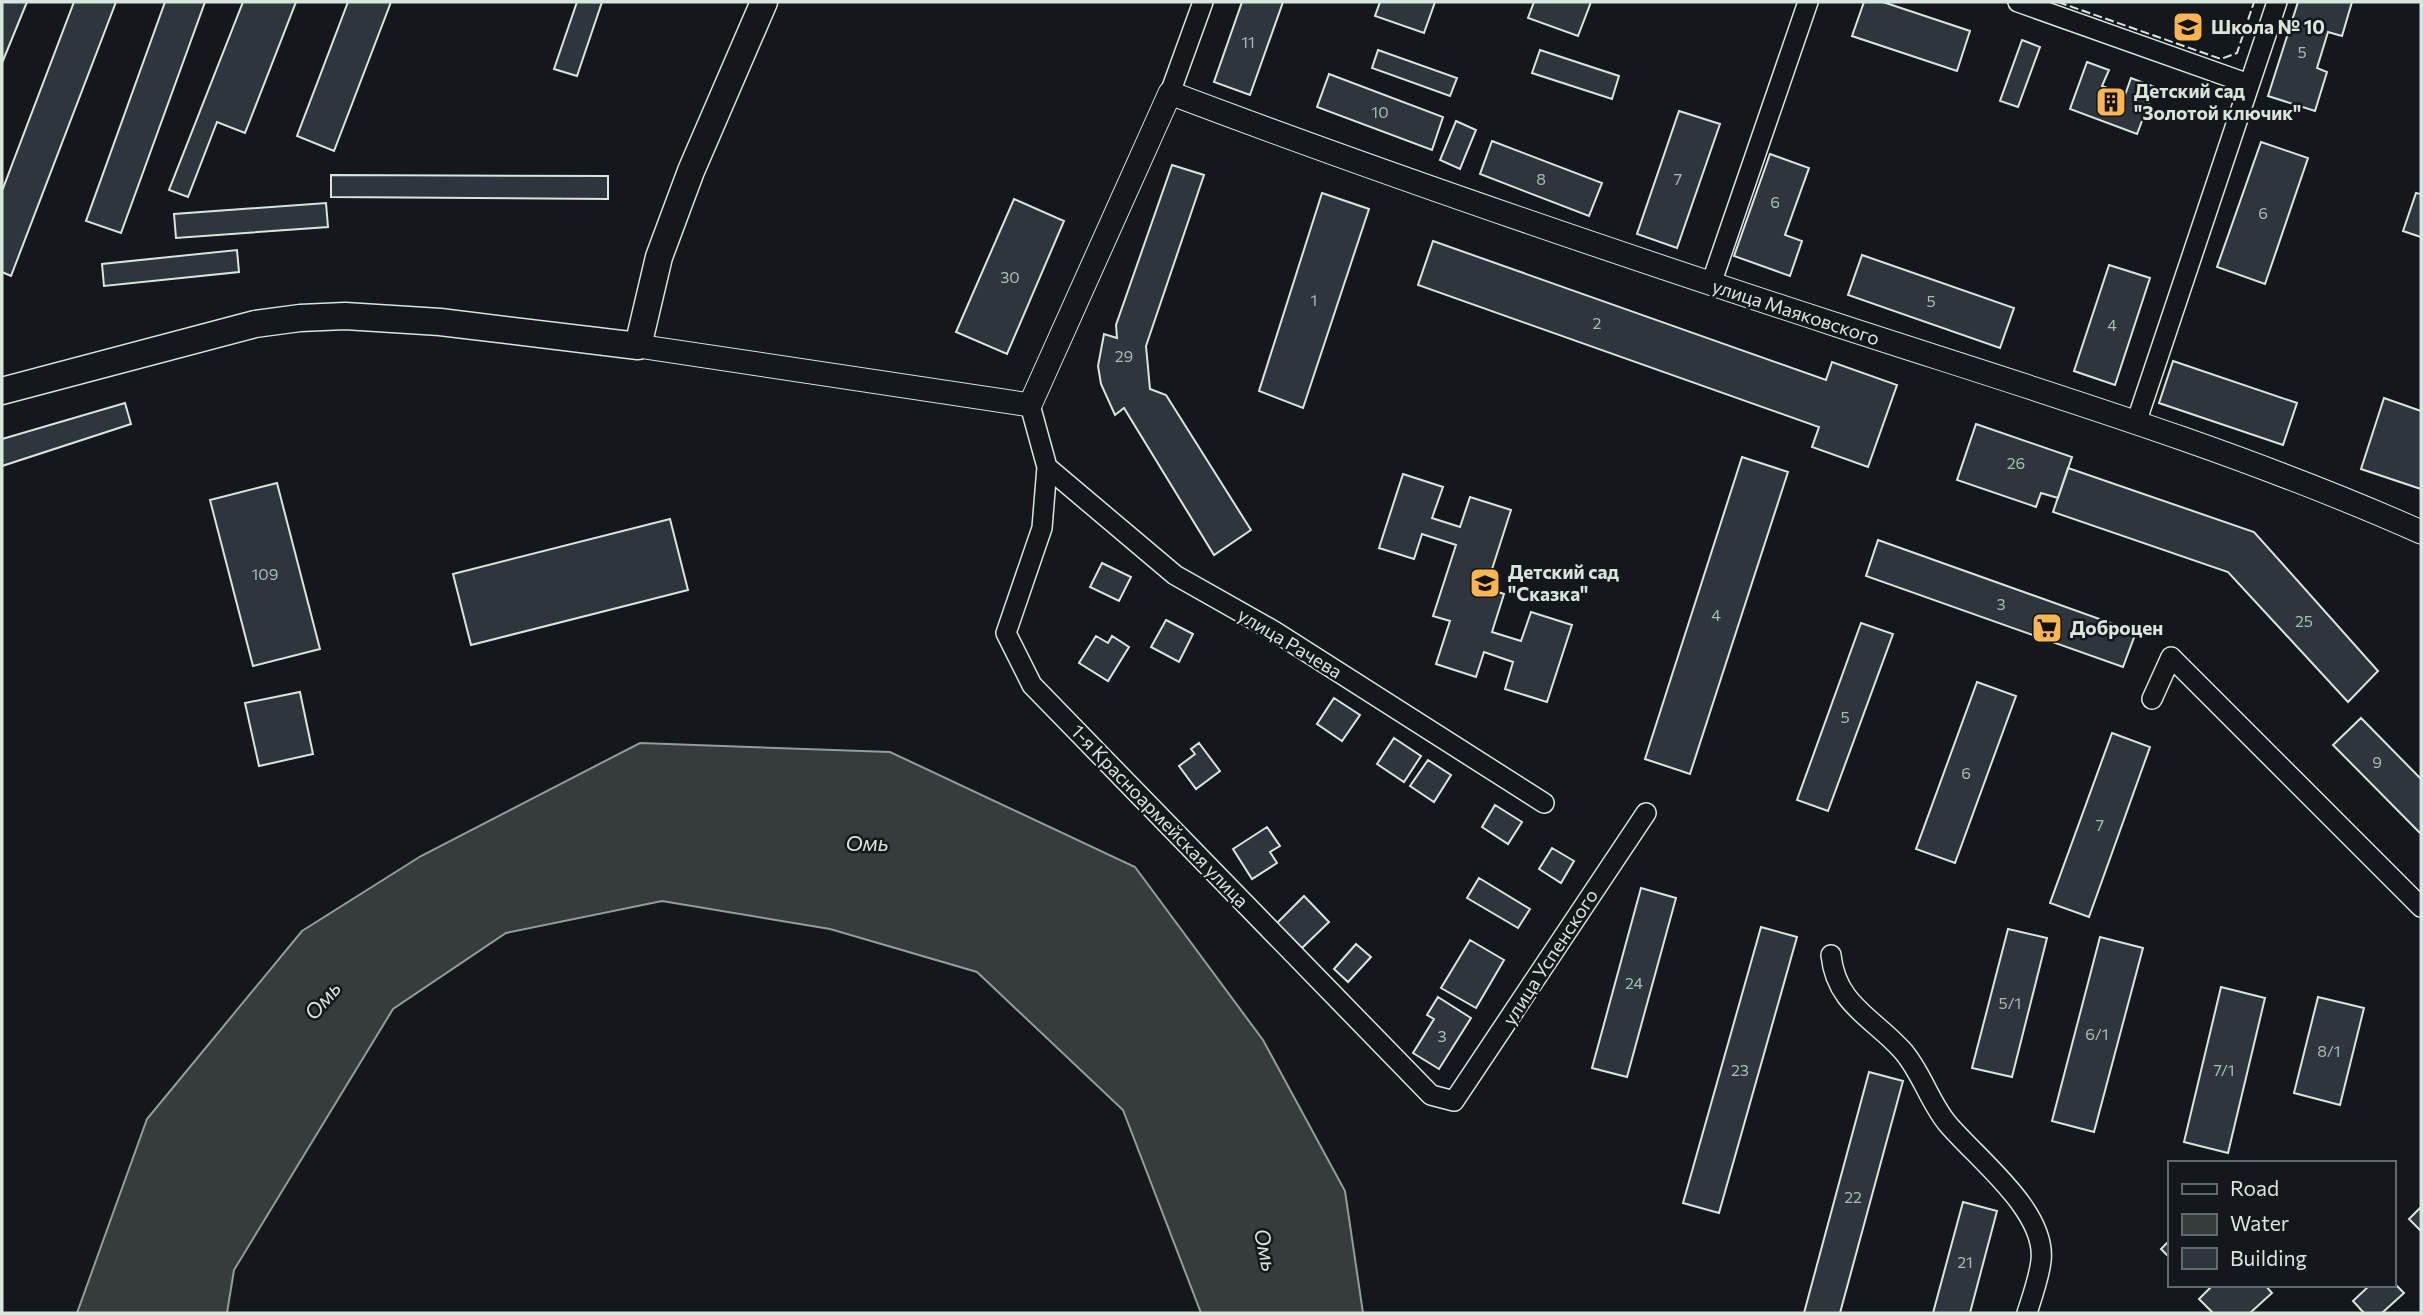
<svg xmlns="http://www.w3.org/2000/svg" width="2423" height="1315" font-family="Commissioner,sans-serif">
	<style>
		.water { fill: #363b3e; stroke: #939e99; stroke-width: 2 }
		.building { fill: #2c363c; stroke: #d8e6dc; stroke-width: 2 }
		.lines { fill: none; stroke-linecap: round; stroke-linejoin: round }
		.minor-casing { stroke: #d8e6dc; stroke-width: 22 }
		.tertiary-casing { stroke: #d8e6dc; stroke-width: 25 }
		.secondary-casing { stroke: #d8e6dc; stroke-width: 29 }
		.minor { stroke: #14181c; stroke-width: 19 }
		.tertiary { stroke: #14181c; stroke-width: 23 }
		.secondary { stroke: #14181c; stroke-width: 26 }
		.fence { stroke: #d8e6dc; stroke-width: 2; stroke-dasharray: 9 3.5; stroke-linecap: butt }
		.labels { text-anchor: middle; stroke-width: 5; stroke-linejoin: round; paint-order: stroke }
		.number-label { font-size: 16px; fill: #adbab4 }
		.poi-label { font-size: 19px; font-weight: bold; fill: #d8e6dc; stroke: #14181c; text-anchor: start }
		.street-label { font-size: 19px; fill: #d8e6dc; stroke: #14181c }
		.water-label { font-size: 21px; font-style: italic; fill: #d8e6dc; stroke: #14181c }
	</style>
	<rect width="100%" height="100%" fill="#14181c"/>
	<path class="water" d="M 640,743 L 890,752 L 1135,867 L 1263,1040 L 1345,1191 L 1363,1313 L 1201,1313 L 1123,1110 L 977,972 L 830,929 L 662,901 L 506,933 L 393,1009 L 234,1270 L 227,1313 L 77,1313 L 147,1119 L 302,931 L 421,856 Z"/>
	<path class="building" d="M 2,2 L 27,2 L 2,63 Z
		M 74,2 L 116,2 L 11,276 L 2,272 L 2,191 Z
		M 165,2 L 205,2 L 121,233 L 86,221 Z
		M 243,2 L 296,2 L 245,133 L 217,122 L 188,197 L 169,190 Z
		M 348,2 L 391,2 L 334,151 L 297,136 Z
		M 577,2 L 602,2 L 577,76 L 554,69 Z
		M 1242,2 L 1283,2 L 1250,95 L 1214,82 Z
		M 1380,2 L 1435,2 L 1424,33 L 1375,16 Z
		M 1534,2 L 1591,2 L 1578,36 L 1528,18 Z
		M 1864,2 L 1883,2 L 1970,31 L 1957,71 L 1852,36 Z
		M 2298,2 L 2352,2 L 2342,36 L 2328,32 L 2317,68 L 2327,72 L 2315,111 L 2268,96 Z
		M 2022,40 L 2040,47 L 2018,107 L 2000,101 Z
		M 1378,50 L 1457,78 L 1450,96 L 1372,68 Z
		M 1540,50 L 1619,76 L 1612,99 L 1532,73 Z
		M 2087,62 L 2109,70 L 2102,86 L 2125,95 L 2131,78 L 2155,87 L 2137,134 L 2070,109 Z
		M 1329,74 L 1443,117 L 1432,150 L 1317,107 Z
		M 1679,111 L 1720,124 L 1677,248 L 1637,234 Z
		M 1456,121 L 1476,130 L 1460,169 L 1440,160 Z
		M 1492,141 L 1602,183 L 1589,216 L 1480,174 Z
		M 2261,142 L 2308,158 L 2265,284 L 2217,267 Z
		M 1770,154 L 1809,168 L 1785,235 L 1802,241 L 1790,276 L 1734,256 Z
		M 1172,165 L 1204,175 L 1146,346 L 1150,389 L 1166,395 L 1251,530 L 1214,555 L 1124,408 L 1115,415 L 1101,384 L 1098,366 L 1104,334 L 1117,338 L 1116,325 Z
		M 331,175 L 608,176 L 608,199 L 331,197 Z
		M 1322,193 L 1369,209 L 1303,408 L 1259,391 Z
		M 2416,193 L 2421,194 L 2421,237 L 2403,231 Z
		M 1014,199 L 1064,221 L 1007,354 L 956,332 Z
		M 326,203 L 328,227 L 176,238 L 174,214 Z
		M 1433,241 L 1826,380 L 1832,362 L 1897,385 L 1868,467 L 1812,447 L 1819,427 L 1418,285 Z
		M 237,250 L 239,272 L 104,286 L 102,264 Z
		M 1862,255 L 2014,308 L 2000,348 L 1848,295 Z
		M 2109,265 L 2150,278 L 2115,385 L 2074,371 Z
		M 2173,361 L 2297,403 L 2283,445 L 2159,403 Z
		M 2384,398 L 2421,411 L 2421,489 L 2361,469 Z
		M 125,403 L 131,424 L 2,466 L 2,439 Z
		M 1976,424 L 2072,457 L 2058,498 L 2041,493 L 2036,507 L 1957,480 Z
		M 1742,457 L 1788,472 L 1690,774 L 1645,759 Z
		M 2068,468 L 2254,532 L 2378,671 L 2348,702 L 2228,572 L 2053,512 Z
		M 1403,474 L 1443,487 L 1432,518 L 1460,527 L 1470,497 L 1511,510 L 1486,588 L 1504,594 L 1492,632 L 1521,641 L 1531,612 L 1572,625 L 1547,702 L 1505,689 L 1513,662 L 1484,652 L 1476,677 L 1436,664 L 1450,621 L 1433,616 L 1456,545 L 1422,534 L 1414,559 L 1379,548 Z
		M 277,483 L 320,649 L 253,666 L 210,500 Z
		M 670,519 L 688,590 L 471,645 L 453,574 Z
		M 1878,540 L 2136,632 L 2123,667 L 1866,576 Z
		M 1102,563 L 1131,577 L 1119,601 L 1090,587 Z
		M 1166,620 L 1193,634 L 1179,662 L 1151,647 Z
		M 1861,623 L 1893,634 L 1828,811 L 1797,800 Z
		M 1096,636 L 1108,643 L 1112,636 L 1129,647 L 1108,681 L 1079,663 Z
		M 1977,682 L 2016,696 L 1955,863 L 1916,849 Z
		M 300,692 L 313,754 L 259,766 L 245,703 Z
		M 1334,698 L 1360,715 L 1342,741 L 1317,724 Z
		M 2361,718 L 2421,779 L 2421,834 L 2333,745 Z
		M 2112,733 L 2150,747 L 2089,917 L 2050,903 Z
		M 1394,738 L 1421,756 L 1404,782 L 1377,764 Z
		M 1199,743 L 1220,771 L 1196,789 L 1179,766 L 1195,754 L 1191,749 Z
		M 1428,760 L 1451,775 L 1434,802 L 1410,786 Z
		M 1495,805 L 1522,822 L 1508,844 L 1482,827 Z
		M 1267,827 L 1280,846 L 1270,852 L 1277,863 L 1252,879 L 1233,849 Z
		M 1552,848 L 1574,861 L 1561,883 L 1539,869 Z
		M 1479,878 L 1530,909 L 1518,928 L 1467,898 Z
		M 1641,888 L 1676,898 L 1627,1077 L 1592,1068 Z
		M 1304,896 L 1329,922 L 1302,948 L 1277,923 Z
		M 1761,927 L 1797,937 L 1719,1213 L 1683,1203 Z
		M 2008,929 L 2047,938 L 2012,1077 L 1972,1068 Z
		M 2100,937 L 2143,948 L 2094,1132 L 2052,1121 Z
		M 1470,940 L 1504,960 L 1476,1008 L 1441,988 Z
		M 1356,944 L 1371,957 L 1348,982 L 1334,969 Z
		M 2221,987 L 2265,998 L 2228,1153 L 2184,1142 Z
		M 1438,997 L 1471,1018 L 1439,1069 L 1413,1053 L 1434,1019 L 1427,1015 Z
		M 2318,997 L 2364,1008 L 2340,1105 L 2294,1093 Z
		M 1869,1072 L 1903,1081 L 1840,1313 L 1804,1313 Z
		M 1963,1202 L 1997,1211 L 1970,1313 L 1933,1313 Z
		M 2421,1207 L 2421,1231 L 2409,1219 Z
		M 2169,1241 L 2169,1257 L 2161,1249 Z
		M 2393,1282 L 2404,1293 L 2382,1313 L 2364,1313 L 2353,1301 L 2370,1285 L 2393,1285 Z
		M 2213,1285 L 2265,1285 L 2272,1293 L 2250,1313 L 2213,1313 L 2199,1299 Z"/>
	<g class="lines">
		<g class="minor-casing">
			<path id="minor" d="M 2018,2 L 2249,84
				M 1170,93 L 1203,2
				M 1711,284 L 1808,2
				M 1030,405 L 1047,467 L 1042,528 L 1006,633 L 1032,685 L 1431,1095 L 1454,1101 L 1646,813
				M 2136,423 L 2277,2
				M 1047,467 L 1175,575 L 1274,631 L 1544,803
				M 2152,699 L 2171,657 L 2421,907
				M 1831,955 C 1836,1004 1872,1017 1902,1050 C 1921,1071 1929,1101 1947,1123 C 1977,1159 2047,1211 2041,1261 C 2039,1278 2032,1297 2027,1313"/>
		</g>
		<g class="tertiary-casing">
			<path id="tertiary" d="M 638,346 L 1030,405 L 1170,93 C 1390,176 1613,252 1837,325 C 2033,389 2232,448 2421,532"/>
		</g>
		<g class="secondary-casing">
			<path id="secondary" d="M 2,391 L 255,324 L 300,318 L 345,316 L 440,322 L 638,346 L 659,257 L 691,171 L 764,2"/>
		</g>
		<use href="#minor" class="minor"/>
		<use href="#tertiary" class="tertiary"/>
		<use href="#secondary" class="secondary"/>
		<path class="fence" d="M 2058,2 L 2221,59 L 2237,53 L 2254,2"/>
	</g>
	<defs>
		<g id="school-square" transform="scale(1.575)"><rect x="-9" y="-9" width="18" height="18" rx="4" fill="#ffb74d" stroke="#14181c"/><path d="M0-5L7-2L0 1L-7-2ZM-4 1L0 2.5L4 1V4Q0 6-4 4Z" fill="#111"/></g>
		<g id="building-square" transform="scale(1.575)"><rect x="-9" y="-9" width="18" height="18" rx="4" fill="#ffb74d" stroke="#14181c"/><path d="M-4-6H4V6H1V3H-1V6H-4ZM-2.5-4.3h1.7v1.8h-1.7ZM.8-4.3h1.7v1.8H.8ZM-2.5-1h1.7V.8h-1.7ZM.8-1h1.7V.8H.8Z" fill="#111"/></g>
		<g id="supermarket-square" transform="scale(1.575)"><rect x="-9" y="-9" width="18" height="18" rx="4" fill="#ffb74d" stroke="#14181c"/><path d="M-6-5.5h2.5l.6 2H6L4.5 2H-2.5L-4.4-4H-6ZM-1.5 3.2a1.3 1.3 0 1 0 .1 0ZM3 3.2a1.3 1.3 0 1 0 .1 0Z" fill="#111"/></g>
	</defs>
	<g fill-rule="evenodd">
		<use href="#school-square" x="2188" y="27"/>
		<use href="#building-square" x="2111" y="102"/>
		<use href="#school-square" x="1485" y="583"/>
		<use href="#supermarket-square" x="2047" y="628"/>
	</g>
	<g class="labels">
		<g class="number-label">
			<text x="1248" y="48">11</text>
			<text x="2302" y="58">5</text>
			<text x="1380" y="118">10</text>
			<text x="1541" y="185">8</text>
			<text x="1678" y="185">7</text>
			<text x="1775" y="208">6</text>
			<text x="2263" y="219">6</text>
			<text x="1010" y="283">30</text>
			<text x="1314" y="306">1</text>
			<text x="1931" y="307">5</text>
			<text x="1597" y="329">2</text>
			<text x="2112" y="331">4</text>
			<text x="1124" y="362">29</text>
			<text x="2016" y="469">26</text>
			<text x="265" y="580">109</text>
			<text x="2001" y="610">3</text>
			<text x="1716" y="621">4</text>
			<text x="2304" y="627">25</text>
			<text x="1845" y="723">5</text>
			<text x="2377" y="768">9</text>
			<text x="1966" y="779">6</text>
			<text x="2100" y="831">7</text>
			<text x="1634" y="989">24</text>
			<text x="2010" y="1009">5/1</text>
			<text x="2097" y="1040">6/1</text>
			<text x="1442" y="1042">3</text>
			<text x="2329" y="1057">8/1</text>
			<text x="1740" y="1076">23</text>
			<text x="2224" y="1076">7/1</text>
			<text x="1853" y="1203">22</text>
			<text x="1965" y="1268">21</text>
		</g>
		<g class="poi-label">
			<text x="2211" y="34">Школа № 10</text>
			<text x="2134" y="98">Детский сад<tspan x="2134" dy="22">"Золотой ключик"</tspan></text>
			<text x="1508" y="579">Детский сад<tspan x="1508" dy="22">"Сказка"</tspan></text>
			<text x="2070" y="635">Доброцен</text>
		</g>
		<g class="street-label">
			<text transform="translate(1796 312) rotate(18)" y="7">улица Маяковского</text>
			<text transform="translate(1290 643) rotate(31)" y="7">улица Рачева</text>
			<text transform="translate(1160 816) rotate(46)" y="7">1-я Красноармейская улица</text>
			<text transform="translate(1550 957) rotate(-57)" y="7">улица Успенского</text>
		</g>
		<g class="water-label">
			<text x="867" y="851">Омь</text>
			<text transform="translate(323 1001) rotate(-49)" y="7">Омь</text>
			<text transform="translate(1265 1250) rotate(78)" y="7">Омь</text>
		</g>
	</g>
	<rect width="2423" height="1315" fill="none" stroke="#d8e6dc" stroke-width="7"/>
	<rect x="2168" y="1161" width="228" height="126" fill="#14181c" stroke="#626a69" stroke-width="2"/>
	<rect x="2182" y="1184" width="35" height="10" fill="#14181c" stroke="#626a69" stroke-width="2"/>
	<text x="2230" y="1196" font-size="21" fill="#d8e6dc">Road</text>
	<rect x="2182" y="1214" width="35" height="21" fill="#363b3e" stroke="#626a69" stroke-width="2"/>
	<text x="2230" y="1231" font-size="21" fill="#d8e6dc">Water</text>
	<rect x="2182" y="1248" width="35" height="21" fill="#2c363c" stroke="#626a69" stroke-width="2"/>
	<text x="2230" y="1266" font-size="21" fill="#d8e6dc">Building</text>
</svg>
